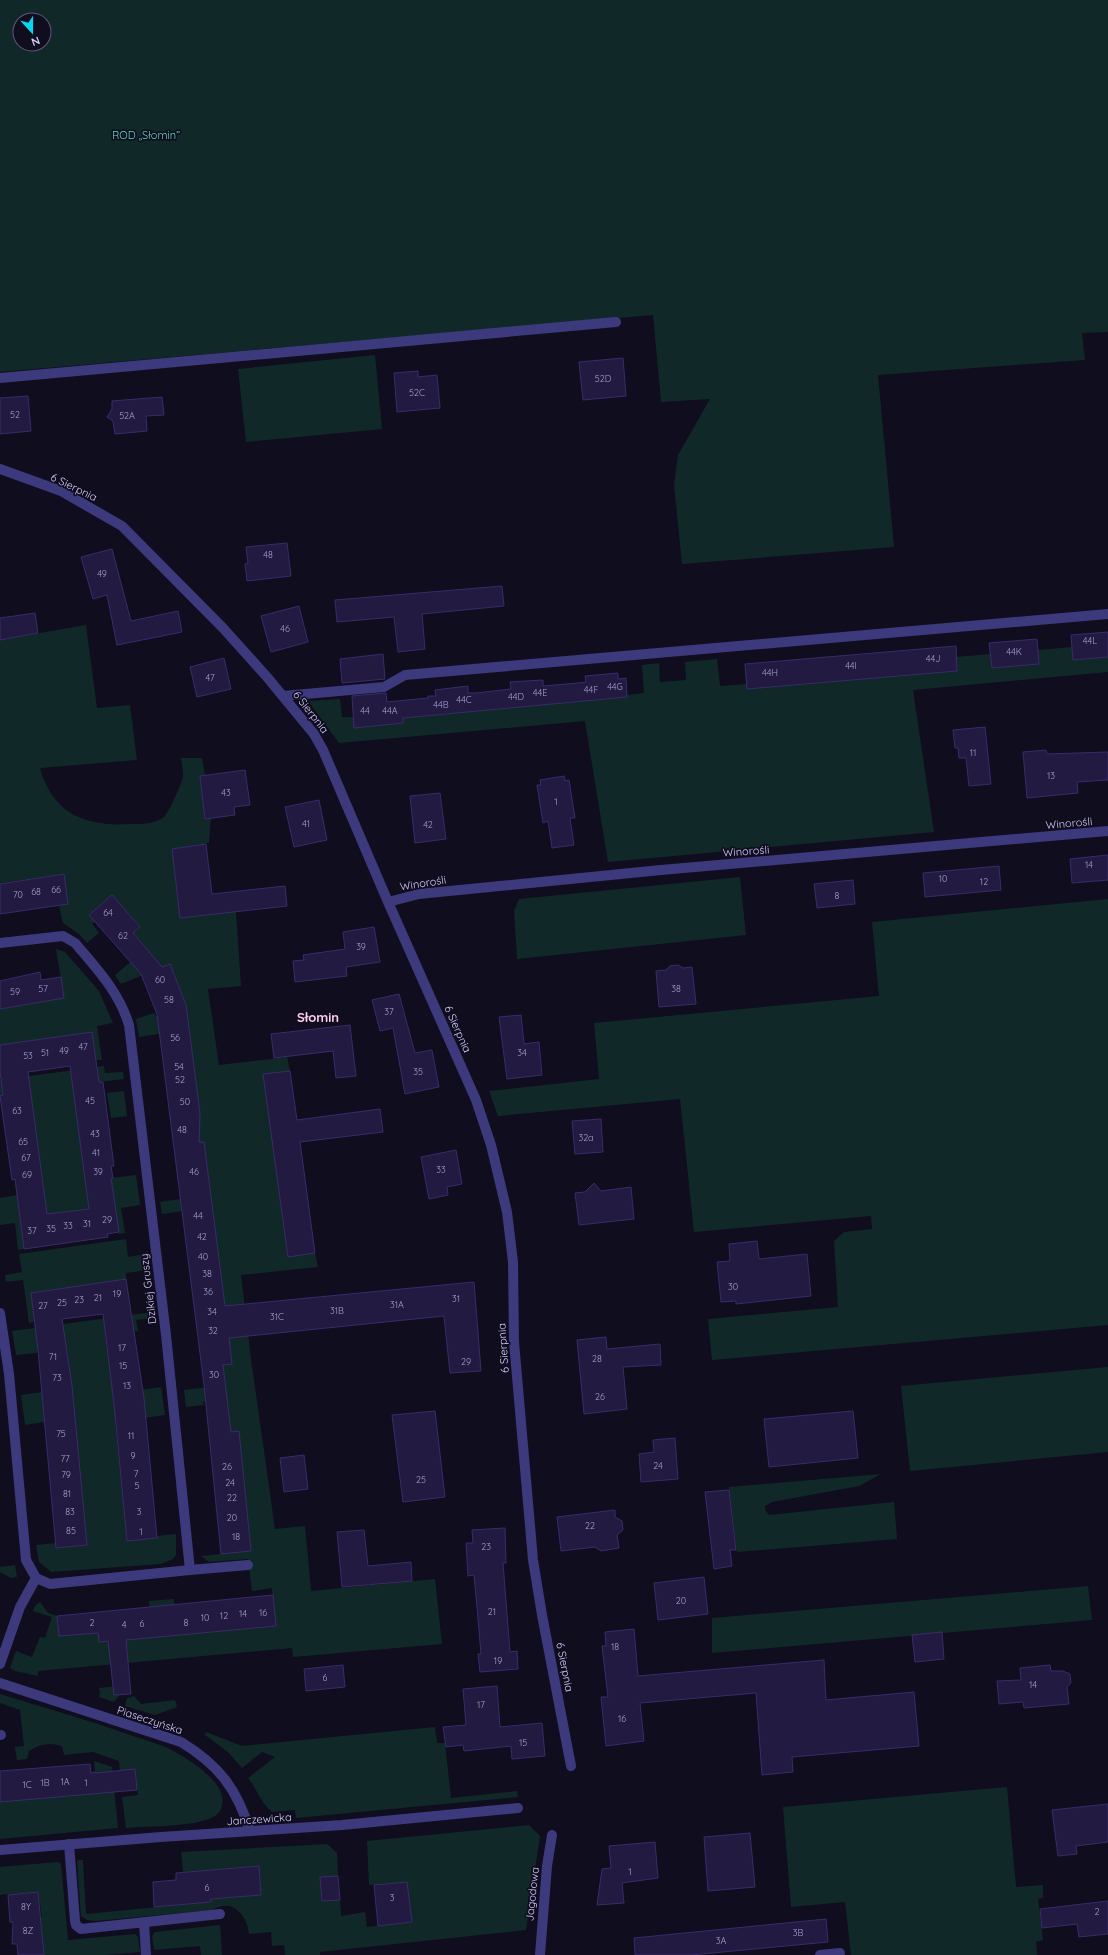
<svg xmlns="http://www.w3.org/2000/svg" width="1108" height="1955" font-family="Quicksand,sans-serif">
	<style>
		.green { fill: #102928; fill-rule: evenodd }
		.building { fill: #221a40; stroke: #392c6b; fill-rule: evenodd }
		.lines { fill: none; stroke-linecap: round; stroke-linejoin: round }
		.service { stroke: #3c397d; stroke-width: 10 }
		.minor { stroke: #3c397d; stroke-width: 10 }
		.labels { text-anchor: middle; stroke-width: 3.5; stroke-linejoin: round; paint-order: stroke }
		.number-label { font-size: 9px; fill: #a7a0ce }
		.park-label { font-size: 11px; fill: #5bdbbc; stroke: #100d1f }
		.street-label { font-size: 11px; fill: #d3cdfe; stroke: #100d1f }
		.quarter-label { font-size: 13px; font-weight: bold; fill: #feceec; stroke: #100d1f }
	</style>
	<rect width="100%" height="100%" fill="#100d1f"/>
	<path class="green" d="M 0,0 L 1108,0 L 1108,332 L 1082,333 L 1085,360 L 878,375 L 894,547 L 682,564 L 674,485 L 678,455 L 710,399 L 661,402 L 653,315 L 0,372 ZM 20,20 L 44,20 L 44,44 L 20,44 Z
		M 375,355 L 382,429 L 246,442 L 238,369 Z
		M 86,625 L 97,708 L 130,705 L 137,760 L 40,768 C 53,815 87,827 132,824 C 141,824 156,824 164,817 C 168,814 183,781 183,776 C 183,770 182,764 181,758 L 202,758 L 205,775 L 200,776 L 205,819 L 211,818 L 209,843 L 172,849 L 180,918 L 236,912 L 241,986 L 208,989 L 219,1065 L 287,1057 L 290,1071 L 264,1074 L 288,1256 L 315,1253 L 318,1267 L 241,1275 L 251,1359 L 275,1529 L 305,1526 L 311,1591 L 435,1579 L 442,1644 L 293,1657 L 292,1648 L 38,1671 L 38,1676 L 15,1671 L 10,1668 L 16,1651 L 32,1657 L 40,1637 L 45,1638 L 52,1617 L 33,1611 L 35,1606 L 40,1602 L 48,1613 L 57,1616 L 59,1633 L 69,1632 L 69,1635 L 98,1633 L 99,1642 L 152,1637 L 149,1601 L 174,1599 L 177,1635 L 275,1625 L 272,1588 L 252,1591 L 248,1559 L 209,1562 L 201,1556 L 251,1551 L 239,1431 L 230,1432 L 226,1399 L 203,1402 L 204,1405 L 186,1407 L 184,1390 L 225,1385 L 223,1365 L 232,1363 L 212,1207 L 162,1214 L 160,1202 L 180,1199 L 209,1184 L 204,1142 L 194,1143 L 200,1112 L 189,1029 L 139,1037 L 136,1019 L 154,1013 L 156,1016 L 186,1004 L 170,964 L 121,984 L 115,975 L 146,949 L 133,933 L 140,927 L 112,895 L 89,915 L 95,921 L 92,924 L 99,933 L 87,943 L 79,934 L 63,923 L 59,906 L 68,904 L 64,874 L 0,883 L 0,640 Z
		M 1072,647 L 1073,660 L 1108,657 L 1108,672 L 913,690 L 934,832 L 608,862 L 585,721 L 339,743 L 308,701 L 340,699 L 342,717 L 353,717 L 355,728 L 403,723 L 402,718 L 627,697 L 627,695 L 644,693 L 642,665 L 659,663 L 660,682 L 686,680 L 685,662 L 717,659 L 720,686 L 747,684 L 748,689 L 957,671 L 956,657 L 990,654 L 992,668 L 1039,664 L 1038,650 Z
		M 740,877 L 746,935 L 517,959 L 514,911 L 519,899 Z
		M 1108,899 L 1108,1325 L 712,1360 L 708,1319 L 838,1307 L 834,1241 L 844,1232 L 872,1229 L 871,1216 L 694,1232 L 680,1099 L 498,1116 L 489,1091 L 599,1079 L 594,1023 L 879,996 L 872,922 Z
		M 56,949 L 65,952 L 99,991 L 113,1023 L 97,1026 L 102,1060 L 96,1060 L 52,1038 L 0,1045 L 0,1009 L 64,998 Z
		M 104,1066 L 105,1073 L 123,1072 L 124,1079 L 83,1084 L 85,1181 L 136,1175 L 140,1205 L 121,1208 L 125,1233 L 119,1234 L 115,1205 L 20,1218 L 24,1249 L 18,1250 L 15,1223 L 0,1225 L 0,1198 L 17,1195 L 16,1191 L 44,1187 L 32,1105 L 20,1093 L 0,1096 L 0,1080 Z
		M 124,1091 L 127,1116 L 111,1118 L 107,1093 Z
		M 126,1239 L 128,1257 L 145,1254 L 147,1270 L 126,1273 L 126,1279 L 31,1293 L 34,1320 L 33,1322 L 29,1323 L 23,1280 L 6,1282 L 5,1275 L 22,1272 L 19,1254 Z
		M 152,1312 L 153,1318 L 136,1320 L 138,1331 L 105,1336 L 113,1394 L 161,1387 L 165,1415 L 115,1422 L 127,1541 L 157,1538 L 157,1536 L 176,1534 L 176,1555 L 173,1559 L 161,1564 L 51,1572 L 39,1562 L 36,1545 L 56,1543 L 57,1548 L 87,1545 L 75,1425 L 45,1428 L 44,1422 L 25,1425 L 21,1395 L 42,1392 L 42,1395 L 72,1392 L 67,1348 L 37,1350 L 37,1353 L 16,1355 L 12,1331 Z
		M 1108,1367 L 1108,1452 L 910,1471 L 901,1386 Z
		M 881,1474 L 859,1486 L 772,1502 L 765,1506 L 765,1510 L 769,1515 L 894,1502 L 897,1539 L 737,1552 L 729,1487 Z
		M 15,1565 L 17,1577 L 11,1578 L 0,1572 L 0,1567 Z
		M 1088,1586 L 1092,1620 L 712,1653 L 712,1618 Z
		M 130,1685 L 131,1688 L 124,1690 L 114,1702 L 99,1697 L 100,1693 L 99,1688 Z
		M 0,1694 C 42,1707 85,1719 127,1734 C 141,1739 157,1743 170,1749 C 186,1758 219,1777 222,1797 C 224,1805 220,1814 213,1817 C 195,1827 148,1826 126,1828 L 122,1797 L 138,1795 L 135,1769 L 120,1771 L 119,1761 L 93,1752 L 64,1755 L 62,1746 C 50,1742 39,1744 29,1751 L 27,1759 L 17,1760 L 15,1747 L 24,1746 L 20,1710 L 0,1703 Z
		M 134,1696 L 141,1704 L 175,1700 L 177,1707 L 155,1715 L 125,1706 L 127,1698 Z
		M 435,1727 L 437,1743 L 445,1743 L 451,1798 L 517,1791 L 518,1797 L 296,1818 L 295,1810 L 272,1812 C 260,1802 257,1789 248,1778 L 275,1757 L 262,1752 L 242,1768 L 229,1753 L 205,1735 L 206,1732 L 242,1746 Z
		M 94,1761 L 112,1767 L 118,1828 L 0,1839 L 0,1802 L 97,1793 Z
		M 1007,1787 L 1016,1887 L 1043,1885 L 1043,1898 L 1038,1899 L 1043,1940 L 1036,1942 L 1037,1955 L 851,1955 L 845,1902 L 791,1907 L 783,1807 Z
		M 529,1825 L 540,1836 L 526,1930 L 320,1952 L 320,1955 L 285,1955 L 284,1945 L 272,1946 L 271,1932 L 249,1934 C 247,1914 232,1898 212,1910 L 96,1921 L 87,1920 L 81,1916 L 77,1862 L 78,1860 L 83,1860 L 86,1914 L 211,1902 L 211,1899 L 261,1895 L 259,1866 L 183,1872 L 181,1852 L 327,1844 L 337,1853 L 338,1876 L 320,1877 L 322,1901 L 340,1900 L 341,1916 L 365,1912 L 367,1927 L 411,1922 L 407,1882 L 369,1885 L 367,1841 Z
		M 58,1862 L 61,1864 L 68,1940 L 135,1934 L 138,1937 L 140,1952 L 106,1955 L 44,1955 L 42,1942 L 44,1940 L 42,1940 L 40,1918 L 42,1917 L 38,1892 L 0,1895 L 0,1867 Z
		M 220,1925 L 222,1955 L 201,1955 L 200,1946 L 154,1950 L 152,1936 L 155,1932 Z"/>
	<path class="building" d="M 623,358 L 626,396 L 583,400 L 579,362 Z
		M 418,371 L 418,377 L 437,375 L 440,408 L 397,412 L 394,373 Z
		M 28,396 L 31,431 L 0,434 L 0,398 Z
		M 162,397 L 164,415 L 146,416 L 147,431 L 115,434 L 113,421 L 107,417 L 112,409 L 112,401 Z
		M 287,543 L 291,576 L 247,581 L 245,564 L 248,563 L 246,547 Z
		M 112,549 L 131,621 L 178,611 L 182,632 L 117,645 L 107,595 L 93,599 L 81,557 Z
		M 502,586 L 504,606 L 422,614 L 425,649 L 398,652 L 394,617 L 337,622 L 335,600 Z
		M 299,606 L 308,642 L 271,652 L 261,616 Z
		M 35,613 L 38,633 L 0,640 L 0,618 Z
		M 1108,632 L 1108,657 L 1073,660 L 1071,635 Z
		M 1037,639 L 1039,664 L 992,668 L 989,643 Z
		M 956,646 L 957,671 L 747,689 L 745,664 Z
		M 383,654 L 385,679 L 342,683 L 340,659 Z
		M 224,658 L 231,689 L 197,697 L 190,667 Z
		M 618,673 L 618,679 L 626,678 L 627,697 L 403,718 L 403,723 L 354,728 L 352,696 L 386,693 L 387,702 L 428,698 L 428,696 L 436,696 L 435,690 L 468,686 L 468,693 L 476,693 L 511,689 L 510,682 L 543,680 L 543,686 L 578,683 L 586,682 L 585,676 Z
		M 985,727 L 991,784 L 969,786 L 966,758 L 959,758 L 958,748 L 955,748 L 953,730 Z
		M 1046,750 L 1047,754 L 1108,752 L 1108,780 L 1077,782 L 1078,793 L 1027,798 L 1023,752 Z
		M 245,770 L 250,805 L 234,807 L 235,815 L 205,819 L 200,776 Z
		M 564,776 L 565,781 L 569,780 L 575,818 L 570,818 L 574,845 L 552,848 L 548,821 L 543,823 L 537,785 L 541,785 L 540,780 Z
		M 440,793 L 446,839 L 415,843 L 410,796 Z
		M 319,800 L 327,840 L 294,847 L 285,807 Z
		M 206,844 L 212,894 L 285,886 L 287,906 L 180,918 L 172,849 Z
		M 1108,855 L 1108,880 L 1072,883 L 1070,859 Z
		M 999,866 L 1001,890 L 925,897 L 923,873 Z
		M 64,874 L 68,904 L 0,914 L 0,884 Z
		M 853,880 L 855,904 L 817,908 L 814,884 Z
		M 112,895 L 140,927 L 133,933 L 162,967 L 170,964 L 186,1005 L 200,1113 L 199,1142 L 204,1142 L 225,1306 L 474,1282 L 481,1371 L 450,1373 L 444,1316 L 229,1338 L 232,1364 L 223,1365 L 231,1432 L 239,1431 L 251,1551 L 221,1554 L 204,1385 L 157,1014 L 141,974 L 89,915 Z
		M 374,927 L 380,962 L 346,967 L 347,976 L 295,982 L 293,961 L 304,960 L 303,955 L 345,949 L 343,932 Z
		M 678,965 L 683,968 L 692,967 L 696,1004 L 659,1007 L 656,971 L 666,970 L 670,966 Z
		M 40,972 L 41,980 L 61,977 L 64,998 L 0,1009 L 0,981 Z
		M 399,994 L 415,1053 L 432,1050 L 439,1087 L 405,1094 L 393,1028 L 380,1031 L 372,1000 Z
		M 521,1015 L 524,1044 L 539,1042 L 542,1075 L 507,1079 L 499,1017 Z
		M 350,1025 L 356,1076 L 336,1078 L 333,1051 L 274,1058 L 271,1034 Z
		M 92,1032 L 99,1082 L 103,1082 L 114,1166 L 111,1166 L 113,1178 L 111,1178 L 119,1232 L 107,1234 L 108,1237 L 24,1249 L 15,1179 L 12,1180 L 0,1096 L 3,1095 L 0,1071 L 0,1045 ZM 70,1066 L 89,1209 L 47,1214 L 28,1072 Z
		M 290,1071 L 297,1120 L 380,1109 L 383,1132 L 300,1142 L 315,1253 L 288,1257 L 263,1074 Z
		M 601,1119 L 603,1152 L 575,1154 L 572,1121 Z
		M 456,1150 L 462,1184 L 447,1187 L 448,1195 L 429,1199 L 421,1157 Z
		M 594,1183 L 601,1191 L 631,1187 L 634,1219 L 579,1225 L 575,1193 L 585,1192 Z
		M 757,1241 L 759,1259 L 807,1254 L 811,1296 L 736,1304 L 736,1301 L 721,1302 L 717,1262 L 730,1261 L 729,1244 Z
		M 126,1279 L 144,1398 L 157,1538 L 127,1541 L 114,1404 L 103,1314 L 62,1319 L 72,1386 L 87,1545 L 56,1548 L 38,1350 L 31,1293 Z
		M 606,1337 L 607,1349 L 660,1344 L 661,1365 L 623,1367 L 627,1409 L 584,1414 L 577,1340 Z
		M 435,1411 L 445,1497 L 403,1502 L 392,1415 Z
		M 853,1411 L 858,1458 L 769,1467 L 764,1419 Z
		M 675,1438 L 678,1479 L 641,1482 L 639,1454 L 654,1452 L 653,1440 Z
		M 304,1455 L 308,1489 L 284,1492 L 280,1458 Z
		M 729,1490 L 736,1550 L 730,1550 L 732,1566 L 714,1569 L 705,1492 Z
		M 615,1510 L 615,1517 L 622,1521 L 623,1530 L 617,1535 L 619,1548 L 601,1551 L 595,1547 L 561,1551 L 557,1517 Z
		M 505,1528 L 506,1563 L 503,1563 L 510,1652 L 517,1651 L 518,1669 L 480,1672 L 478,1654 L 481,1654 L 477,1607 L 474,1575 L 468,1576 L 466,1543 L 473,1543 L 472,1530 Z
		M 364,1530 L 368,1566 L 411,1562 L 412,1581 L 342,1587 L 337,1532 Z
		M 704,1577 L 708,1614 L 658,1620 L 654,1583 Z
		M 273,1595 L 276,1626 L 126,1640 L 131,1694 L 114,1695 L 108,1641 L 99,1642 L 98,1633 L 59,1636 L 57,1616 Z
		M 634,1629 L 638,1676 L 824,1660 L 826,1700 L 914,1692 L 919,1746 L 792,1757 L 793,1772 L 762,1775 L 756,1693 L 640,1703 L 644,1741 L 606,1746 L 601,1697 L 608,1697 L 602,1646 L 606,1646 L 605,1632 Z
		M 942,1632 L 944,1659 L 915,1662 L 912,1635 Z
		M 343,1665 L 345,1687 L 306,1691 L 304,1669 Z
		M 1050,1665 L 1051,1671 L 1063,1671 L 1070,1674 L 1071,1683 L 1067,1687 L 1069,1704 L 1024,1708 L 1023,1702 L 999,1704 L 997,1681 L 1021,1680 L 1020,1668 Z
		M 497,1686 L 500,1727 L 542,1723 L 545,1756 L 512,1759 L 511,1746 L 464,1751 L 463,1745 L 446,1747 L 443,1727 L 466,1725 L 463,1689 Z
		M 90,1764 L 91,1773 L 95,1772 L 96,1773 L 135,1769 L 137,1790 L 0,1802 L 0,1771 Z
		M 1108,1804 L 1108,1842 L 1076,1846 L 1077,1854 L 1058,1856 L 1052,1810 Z
		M 750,1833 L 755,1887 L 708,1891 L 704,1837 Z
		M 655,1842 L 658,1878 L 622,1883 L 624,1903 L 597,1905 L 602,1869 L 611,1868 L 609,1846 Z
		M 259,1866 L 261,1895 L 211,1899 L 211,1902 L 154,1907 L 153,1882 L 176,1880 L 176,1873 Z
		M 338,1876 L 340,1900 L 322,1901 L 320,1877 Z
		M 407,1882 L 412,1922 L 378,1926 L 374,1885 Z
		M 38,1892 L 44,1955 L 18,1955 L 17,1944 L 12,1944 L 13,1922 L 10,1922 L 8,1895 Z
		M 1108,1901 L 1108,1934 L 1079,1937 L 1077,1924 L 1042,1928 L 1040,1909 Z
		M 826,1919 L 828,1942 L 691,1955 L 635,1955 L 634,1938 Z"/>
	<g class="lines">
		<path class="service" d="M 0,378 L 616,322
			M 283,696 L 384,687 L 405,675 L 1108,614
			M 190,1570 L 248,1565
			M 0,1735 L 1,1735
			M 69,1844 L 75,1921 L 76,1925 L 81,1929 L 220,1914
			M 144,1922 L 146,1955
			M 820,1955 L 840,1953"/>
		<path class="minor" d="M 0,469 L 61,491 L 122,526 L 223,628 L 267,677 L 314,734 L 323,750 L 388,902 L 476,1100 L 491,1145 L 507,1212 L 513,1262 L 514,1342 L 533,1560 L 542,1615 L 571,1766
			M 388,902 L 419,894 L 661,870 L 1108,831
			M 0,943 L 63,936 L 75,943 C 97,969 119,992 129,1025 L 166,1335 L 190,1570 L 50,1584 L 36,1578 L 26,1560 L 9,1374 L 0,1313
			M 0,1664 L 20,1607 L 36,1578
			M 0,1683 L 181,1742 C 219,1765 237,1789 250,1831
			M 0,1850 L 161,1837 L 342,1825 L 518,1808
			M 540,1955 L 547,1866 L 552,1835"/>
	</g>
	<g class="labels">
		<g class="number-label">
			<text x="603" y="382">52D</text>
			<text x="417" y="396">52C</text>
			<text x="15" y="418">52</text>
			<text x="127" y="419">52A</text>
			<text x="268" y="558">48</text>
			<text x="102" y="577">49</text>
			<text x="285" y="632">46</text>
			<text x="1090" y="644">44L</text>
			<text x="1014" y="655">44K</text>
			<text x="933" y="662">44J</text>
			<text x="851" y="669">44I</text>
			<text x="770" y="676">44H</text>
			<text x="210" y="681">47</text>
			<text x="615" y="690">44G</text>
			<text x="591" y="693">44F</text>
			<text x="540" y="696">44E</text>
			<text x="516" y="700">44D</text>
			<text x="464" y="703">44C</text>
			<text x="441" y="708">44B</text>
			<text x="365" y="714">44</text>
			<text x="390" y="714">44A</text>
			<text x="973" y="756">11</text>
			<text x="1051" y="779">13</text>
			<text x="226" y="796">43</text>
			<text x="556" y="805">1</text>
			<text x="306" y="827">41</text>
			<text x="428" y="828">42</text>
			<text x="1089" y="868">14</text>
			<text x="943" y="882">10</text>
			<text x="984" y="885">12</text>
			<text x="56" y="893">66</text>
			<text x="36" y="895">68</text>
			<text x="18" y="898">70</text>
			<text x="837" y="899">8</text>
			<text x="108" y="916">64</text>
			<text x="123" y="939">62</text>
			<text x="361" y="950">39</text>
			<text x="160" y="983">60</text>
			<text x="43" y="992">57</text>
			<text x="676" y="992">38</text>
			<text x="15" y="995">59</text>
			<text x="169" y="1003">58</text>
			<text x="389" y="1015">37</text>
			<text x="175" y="1041">56</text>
			<text x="83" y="1050">47</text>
			<text x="64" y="1054">49</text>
			<text x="45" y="1056">51</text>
			<text x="522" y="1056">34</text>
			<text x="28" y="1059">53</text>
			<text x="179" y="1070">54</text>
			<text x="418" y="1075">35</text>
			<text x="180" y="1083">52</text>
			<text x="90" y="1104">45</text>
			<text x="185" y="1105">50</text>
			<text x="17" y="1114">63</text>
			<text x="182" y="1133">48</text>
			<text x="95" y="1137">43</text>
			<text x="586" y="1141">32a</text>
			<text x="23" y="1145">65</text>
			<text x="96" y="1156">41</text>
			<text x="26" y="1161">67</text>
			<text x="441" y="1173">33</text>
			<text x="98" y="1175">39</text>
			<text x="194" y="1175">46</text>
			<text x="27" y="1178">69</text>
			<text x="198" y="1219">44</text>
			<text x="107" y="1223">29</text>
			<text x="87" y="1227">31</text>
			<text x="68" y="1229">33</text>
			<text x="51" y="1232">35</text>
			<text x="32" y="1234">37</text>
			<text x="202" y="1240">42</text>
			<text x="203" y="1260">40</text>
			<text x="207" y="1277">38</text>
			<text x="733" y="1290">30</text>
			<text x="208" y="1295">36</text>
			<text x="117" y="1297">19</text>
			<text x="98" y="1301">21</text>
			<text x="456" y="1302">31</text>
			<text x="79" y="1303">23</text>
			<text x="62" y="1306">25</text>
			<text x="397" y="1308">31A</text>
			<text x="43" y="1309">27</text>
			<text x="337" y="1314">31B</text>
			<text x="212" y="1315">34</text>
			<text x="277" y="1320">31C</text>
			<text x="213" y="1334">32</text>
			<text x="122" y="1351">17</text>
			<text x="53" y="1360">71</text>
			<text x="597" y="1362">28</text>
			<text x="466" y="1365">29</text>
			<text x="123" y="1369">15</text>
			<text x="214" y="1378">30</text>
			<text x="57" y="1381">73</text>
			<text x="127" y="1389">13</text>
			<text x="600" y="1400">26</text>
			<text x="61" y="1437">75</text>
			<text x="131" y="1439">11</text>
			<text x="133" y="1459">9</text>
			<text x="65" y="1462">77</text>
			<text x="658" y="1469">24</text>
			<text x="227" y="1470">26</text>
			<text x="136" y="1477">7</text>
			<text x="66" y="1478">79</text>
			<text x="421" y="1483">25</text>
			<text x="230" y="1486">24</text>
			<text x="137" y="1489">5</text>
			<text x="67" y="1497">81</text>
			<text x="232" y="1501">22</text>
			<text x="70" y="1515">83</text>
			<text x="139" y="1515">3</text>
			<text x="232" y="1521">20</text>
			<text x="590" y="1529">22</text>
			<text x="71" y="1534">85</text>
			<text x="141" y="1535">1</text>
			<text x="236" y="1540">18</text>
			<text x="486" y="1550">23</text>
			<text x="681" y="1604">20</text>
			<text x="492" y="1615">21</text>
			<text x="263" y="1616">16</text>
			<text x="243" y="1617">14</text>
			<text x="224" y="1619">12</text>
			<text x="205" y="1621">10</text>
			<text x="92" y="1626">2</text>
			<text x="186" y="1626">8</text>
			<text x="142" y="1627">6</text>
			<text x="124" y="1628">4</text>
			<text x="615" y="1650">18</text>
			<text x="498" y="1664">19</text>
			<text x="325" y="1681">6</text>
			<text x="1033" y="1688">14</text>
			<text x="481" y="1708">17</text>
			<text x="622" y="1722">16</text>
			<text x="523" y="1746">15</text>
			<text x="65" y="1785">1A</text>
			<text x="45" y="1786">1B</text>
			<text x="86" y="1786">1</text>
			<text x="27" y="1788">1C</text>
			<text x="630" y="1875">1</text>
			<text x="207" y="1891">6</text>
			<text x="392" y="1901">3</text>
			<text x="26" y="1910">8Y</text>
			<text x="1097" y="1915">2</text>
			<text x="28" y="1934">8Z</text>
			<text x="798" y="1936">3B</text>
			<text x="721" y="1944">3A</text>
		</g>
		<g class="park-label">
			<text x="146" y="139">ROD „Słomin”</text>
		</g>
		<g class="street-label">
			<text transform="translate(74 487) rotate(26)" y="4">6 Sierpnia</text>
			<text transform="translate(311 712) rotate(52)" y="4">6 Sierpnia</text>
			<text transform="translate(1069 823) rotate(-5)" y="4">Winorośli</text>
			<text transform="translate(746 851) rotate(-4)" y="4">Winorośli</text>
			<text transform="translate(423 883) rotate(-9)" y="4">Winorośli</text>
			<text transform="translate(458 1029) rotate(66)" y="4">6 Sierpnia</text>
			<text transform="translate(148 1289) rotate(-97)" y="4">Dzikiej Gruszy</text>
			<text transform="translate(503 1348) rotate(-94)" y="4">6 Sierpnia</text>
			<text transform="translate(565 1667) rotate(79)" y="4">6 Sierpnia</text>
			<text transform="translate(150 1720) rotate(18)" y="4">Piaseczyńska</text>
			<text transform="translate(259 1819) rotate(-4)" y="4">Janczewicka</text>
			<text transform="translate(532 1894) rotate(-84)" y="4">Jagodowa</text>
		</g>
		<g class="quarter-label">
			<text x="318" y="1022">Słomin</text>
		</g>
	</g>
	<g transform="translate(32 32) rotate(159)"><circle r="19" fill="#100d1f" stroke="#5e5a78"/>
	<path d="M0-3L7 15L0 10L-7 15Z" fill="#06d6f0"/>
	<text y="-6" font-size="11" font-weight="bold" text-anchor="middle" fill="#d3cdfe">N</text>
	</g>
</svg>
